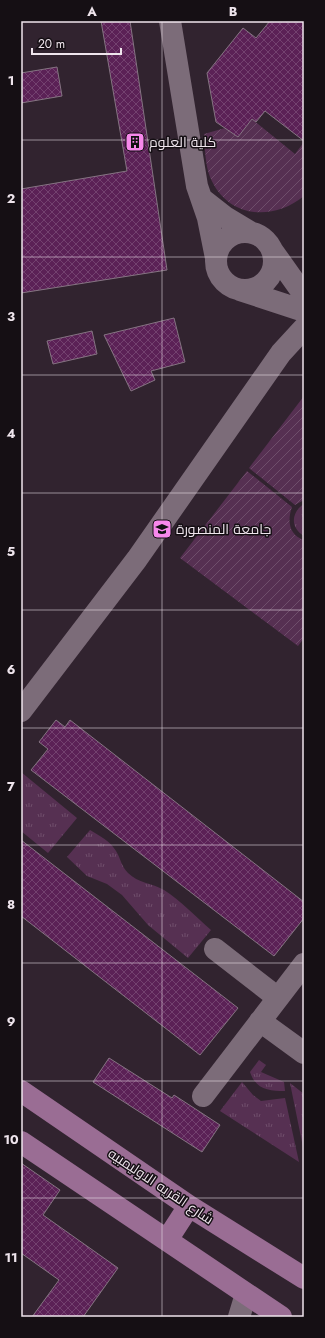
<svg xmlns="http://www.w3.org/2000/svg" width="325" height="1338" font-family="Jost,Cairo,sans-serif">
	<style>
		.grass { fill: url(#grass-tufts) }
		.garden { fill: url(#garden-furrows) }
		.building { fill: url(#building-cross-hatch); stroke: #857482 }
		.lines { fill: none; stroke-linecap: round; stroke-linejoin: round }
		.minor { stroke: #7c6c79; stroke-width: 22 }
		.major { stroke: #9a6d94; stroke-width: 22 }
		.grid { fill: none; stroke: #efe5ed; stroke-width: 1; stroke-opacity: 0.55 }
		.labels { text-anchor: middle; stroke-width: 3; stroke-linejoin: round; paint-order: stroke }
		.poi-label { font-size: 14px; fill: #efe5ed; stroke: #150f14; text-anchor: start }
		.street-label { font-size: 14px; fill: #efe5ed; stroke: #150f14 }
		.neatline { fill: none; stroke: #efe5ed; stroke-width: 1.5 }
		.grid-label { font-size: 13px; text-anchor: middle; font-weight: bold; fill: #efe5ed }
	</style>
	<defs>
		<pattern id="grass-tufts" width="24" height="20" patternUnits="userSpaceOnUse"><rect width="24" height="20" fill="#563052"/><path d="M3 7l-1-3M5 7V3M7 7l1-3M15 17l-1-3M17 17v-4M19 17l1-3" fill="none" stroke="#6f4e6b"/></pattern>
		<pattern id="garden-furrows" width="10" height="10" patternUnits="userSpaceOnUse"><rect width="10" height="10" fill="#563052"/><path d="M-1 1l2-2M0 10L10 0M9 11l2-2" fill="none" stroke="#6f4e6b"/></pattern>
		<pattern id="building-cross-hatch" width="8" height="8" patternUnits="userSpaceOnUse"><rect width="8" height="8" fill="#5b2156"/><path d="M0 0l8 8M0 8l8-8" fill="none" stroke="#73416f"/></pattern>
	</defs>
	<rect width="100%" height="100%" fill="#31232f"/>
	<path class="grass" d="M 304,504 L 304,536 C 290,528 291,512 304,504 Z
		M 21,772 L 77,818 L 48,853 L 21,831 Z
		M 90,830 C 100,836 110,841 116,851 C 121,859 121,866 128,873 C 138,883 152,883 164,890 C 181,901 196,917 211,930 L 188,958 L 148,925 L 122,895 L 107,884 L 87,876 L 67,857 Z
		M 259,1060 L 266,1065 L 261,1072 L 284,1082 L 285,1091 C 269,1091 256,1090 250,1072 Z
		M 242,1082 L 253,1095 L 261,1101 L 285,1098 L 299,1162 L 220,1111 Z
		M 290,1083 L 304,1094 L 304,1147 L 303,1147 Z"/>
	<path class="garden" d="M 252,119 L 295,154 L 304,142 L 304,196 C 272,222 227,218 210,177 C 205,164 205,148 204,134 L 225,128 L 238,136 Z
		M 304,396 L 304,500 L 295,505 L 249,468 Z
		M 247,471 L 292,507 C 287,521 289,535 304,540 L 304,638 L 298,646 L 180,558 Z"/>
	<path class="building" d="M 101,21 L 130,21 L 167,270 L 21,293 L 21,189 L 127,171 Z
		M 270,21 L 304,21 L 304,141 L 265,111 L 256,122 L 252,119 L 238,137 L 216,122 L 207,73 L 243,28 L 256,38 Z
		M 57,67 L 62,96 L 21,103 L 21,73 Z
		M 174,318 L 185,362 L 151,371 L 155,380 L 131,391 L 104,335 Z
		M 92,331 L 97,354 L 53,364 L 47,341 Z
		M 56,720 L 65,727 L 70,720 L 304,902 L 304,918 L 274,956 L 31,770 L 48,749 L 39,742 Z
		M 21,840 L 238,1008 L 200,1055 L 21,916 Z
		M 109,1058 L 172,1098 L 174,1095 L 220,1125 L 202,1152 L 93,1082 Z
		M 21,1163 L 60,1190 L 43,1215 L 118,1268 L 83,1317 L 32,1317 L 59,1280 L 21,1253 Z"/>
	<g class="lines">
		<path class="minor" d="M 170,21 L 197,186 L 208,218 L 216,258
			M 202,199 L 225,217 L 250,232
			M216 261a29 29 0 1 1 58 0a29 29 0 1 1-58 0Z
			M 272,250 L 304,295
			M 240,290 L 304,311
			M 21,711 L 137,559 L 281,353 L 304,328
			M 215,949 L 278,998
			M 260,1021 L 304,1053
			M 203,1096 L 304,964
			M 239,1317 L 246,1294"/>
		<path class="major" d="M 21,1091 L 189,1206 L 304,1278
			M 21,1142 L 281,1317
			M 167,1240 L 189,1206"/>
	</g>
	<path class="grid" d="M 162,21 L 162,1317M 21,140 L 304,140M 21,257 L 304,257M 21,375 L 304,375M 21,493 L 304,493M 21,610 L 304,610M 21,728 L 304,728M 21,845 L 304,845M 21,963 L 304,963M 21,1081 L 304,1081M 21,1198 L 304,1198"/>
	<defs>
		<g id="building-square" transform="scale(1)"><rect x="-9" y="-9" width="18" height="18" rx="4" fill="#f788eb" stroke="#150f14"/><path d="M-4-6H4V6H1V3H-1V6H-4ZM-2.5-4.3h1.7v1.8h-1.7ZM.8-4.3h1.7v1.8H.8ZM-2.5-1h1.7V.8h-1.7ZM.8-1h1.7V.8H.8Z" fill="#111"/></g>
		<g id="university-square" transform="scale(1)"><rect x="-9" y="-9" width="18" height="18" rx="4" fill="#f788eb" stroke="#150f14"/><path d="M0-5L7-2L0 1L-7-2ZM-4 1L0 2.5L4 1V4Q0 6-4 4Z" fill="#111"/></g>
	</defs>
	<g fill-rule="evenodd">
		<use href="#building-square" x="135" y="142"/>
		<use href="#university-square" x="162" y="529"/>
	</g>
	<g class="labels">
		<g class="poi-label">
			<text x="149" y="147">كلية العلوم</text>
			<text x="176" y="534">جامعة المنصورة</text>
		</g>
		<g class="street-label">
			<text transform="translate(161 1186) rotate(34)" y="5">شارع القريه الاوليمبيه</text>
		</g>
	</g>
	<rect width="325" height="1338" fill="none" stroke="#150f14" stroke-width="44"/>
	<path d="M32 48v6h89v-6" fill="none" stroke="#efe5ed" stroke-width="2"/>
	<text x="38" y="48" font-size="12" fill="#efe5ed" stroke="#150f14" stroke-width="3" paint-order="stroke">20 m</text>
	<rect x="22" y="22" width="281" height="1294" class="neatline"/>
	<g class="grid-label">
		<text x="92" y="16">A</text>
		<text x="233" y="16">B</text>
		<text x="11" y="85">1</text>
		<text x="11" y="203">2</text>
		<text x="11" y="321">3</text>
		<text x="11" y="438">4</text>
		<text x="11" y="556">5</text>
		<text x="11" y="674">6</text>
		<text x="11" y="791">7</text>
		<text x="11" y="909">8</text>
		<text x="11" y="1026">9</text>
		<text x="11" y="1144">10</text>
		<text x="11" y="1262">11</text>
	</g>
</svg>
